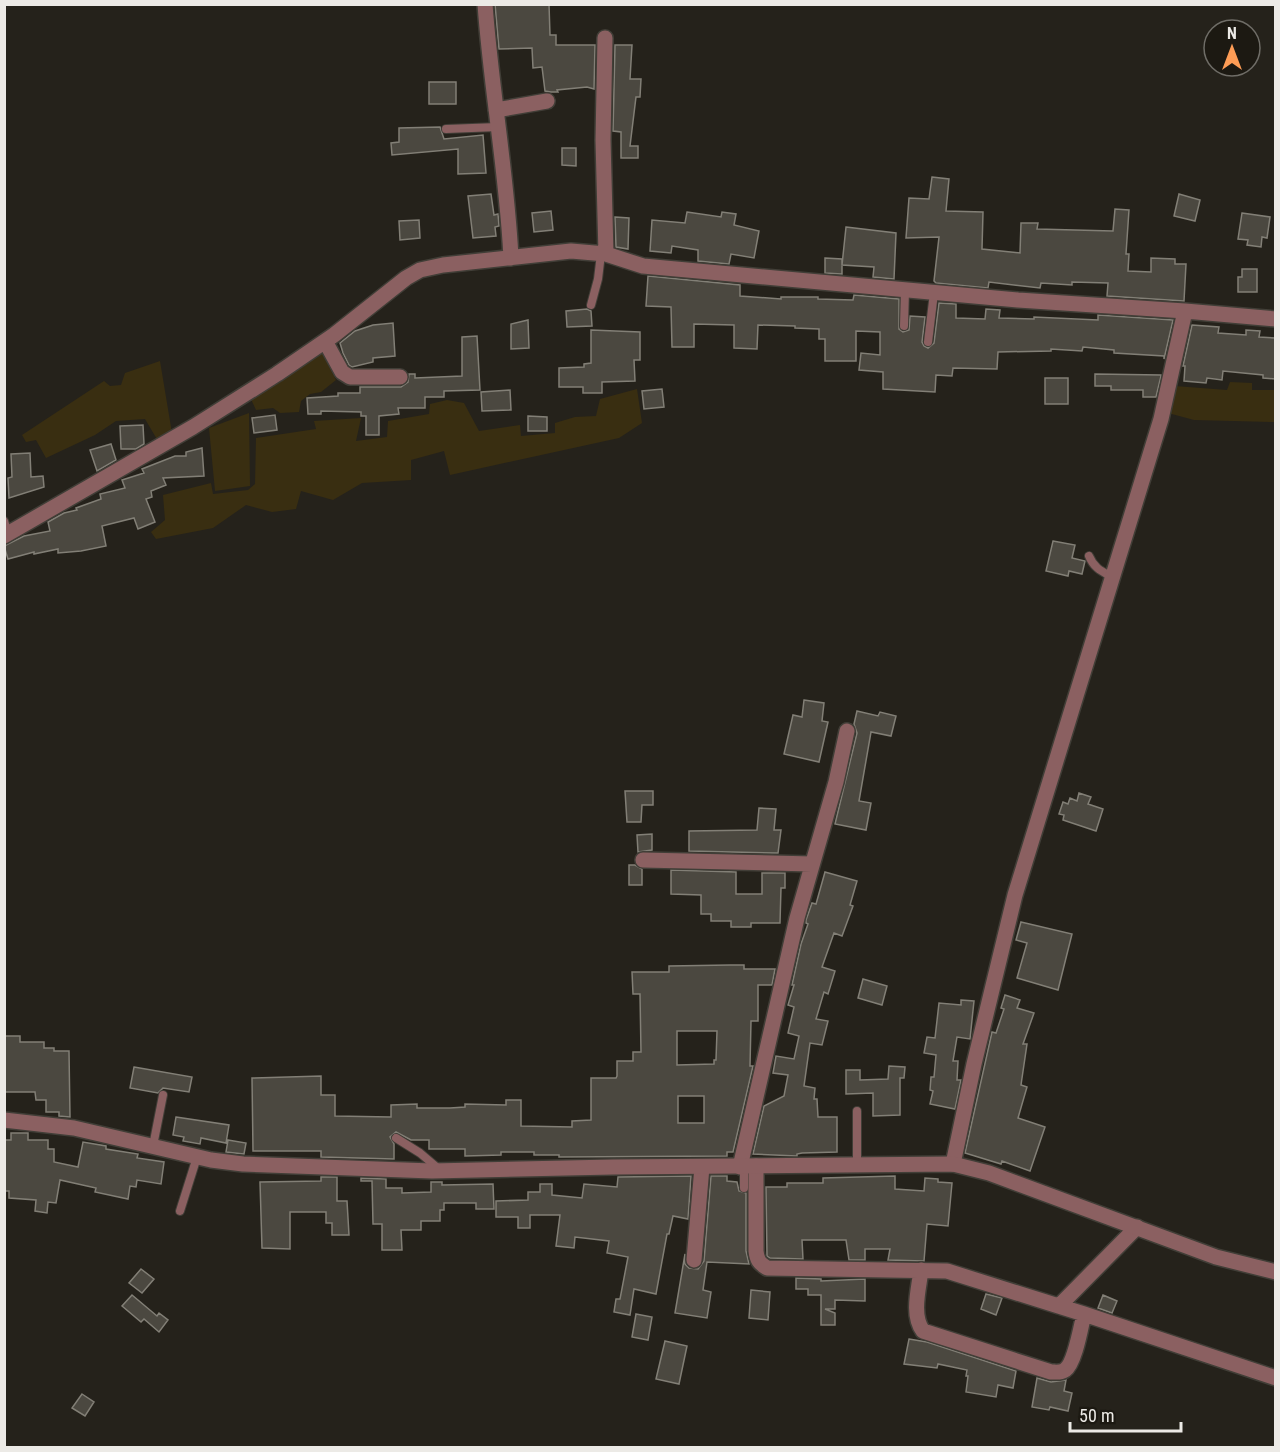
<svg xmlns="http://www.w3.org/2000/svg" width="1280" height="1452" font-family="'Roboto Condensed',sans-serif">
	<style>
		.green { fill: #392e11 }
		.building { fill: #4b4840; stroke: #827f76; stroke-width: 1.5; fill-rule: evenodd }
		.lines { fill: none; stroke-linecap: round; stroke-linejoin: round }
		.service-casing { stroke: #413e37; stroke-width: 10 }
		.minor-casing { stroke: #413e37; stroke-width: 18 }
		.tertiary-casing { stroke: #413e37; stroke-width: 18 }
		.service { stroke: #8b6061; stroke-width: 8 }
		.minor { stroke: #8b6061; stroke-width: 15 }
		.tertiary { stroke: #8b6061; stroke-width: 15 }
	</style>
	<rect width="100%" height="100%" fill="#25221b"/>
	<path class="green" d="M 321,351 L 336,380 L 321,392 L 310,394 L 301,401 L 299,412 L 280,413 L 273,408 L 256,410 L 250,397 Z
		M 160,361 L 172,433 L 158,441 L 145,419 L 116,421 L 95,435 L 46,458 L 36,440 L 26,442 L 22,435 L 104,381 L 110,386 L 121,385 L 125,373 Z
		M 1230,382 L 1252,383 L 1252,390 L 1275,390 L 1275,422 L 1194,420 L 1168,413 L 1175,386 L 1227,390 Z
		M 637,389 L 642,423 L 619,438 L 450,475 L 444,451 L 411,460 L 411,480 L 362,483 L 333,500 L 301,491 L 296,509 L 272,512 L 246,505 L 213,528 L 156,539 L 151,532 L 165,520 L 163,495 L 211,483 L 213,494 L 248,490 L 255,484 L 256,438 L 316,429 L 314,421 L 361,418 L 356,441 L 387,437 L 388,421 L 429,414 L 430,404 L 447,400 L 464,403 L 479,431 L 520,425 L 521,436 L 555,433 L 555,423 L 575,417 L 596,416 L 600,399 Z
		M 249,413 L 250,486 L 215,491 L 209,428 Z"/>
	<path class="building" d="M 495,4 L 549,4 L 550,35 L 556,35 L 556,45 L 595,45 L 594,89 L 587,87 L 557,90 L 558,92 L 551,92 L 545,91 L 542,67 L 533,68 L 532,48 L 499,49 Z
		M 615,45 L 632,45 L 630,79 L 641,79 L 640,97 L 636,97 L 630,146 L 638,146 L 638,158 L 621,158 L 621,132 L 613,131 Z
		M 429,82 L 456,82 L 456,104 L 429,104 Z
		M 440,127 L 444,139 L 483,135 L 486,173 L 458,174 L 458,149 L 392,155 L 391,143 L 399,142 L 399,128 Z
		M 562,148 L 576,148 L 576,166 L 562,165 Z
		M 932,177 L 949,179 L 946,211 L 983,212 L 982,249 L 1020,253 L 1021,223 L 1038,223 L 1037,229 L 1113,231 L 1115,209 L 1129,210 L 1126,254 L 1129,254 L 1128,271 L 1151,272 L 1151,258 L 1175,259 L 1175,264 L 1186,264 L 1184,301 L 1107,296 L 1108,283 L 1072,282 L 1072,285 L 1041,283 L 1040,288 L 989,282 L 988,288 L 936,283 L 934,281 L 939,237 L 906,238 L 909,198 L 929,199 Z
		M 491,194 L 494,215 L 498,214 L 499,226 L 495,227 L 496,236 L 473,238 L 468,196 Z
		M 1179,194 L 1200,200 L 1195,221 L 1174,216 Z
		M 551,211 L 553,230 L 534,232 L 532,213 Z
		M 687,212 L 721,217 L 722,212 L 736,214 L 734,225 L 759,231 L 754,258 L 731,254 L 729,264 L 698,261 L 698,250 L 672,246 L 671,253 L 650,251 L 652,220 L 685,223 Z
		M 1242,213 L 1270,217 L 1267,238 L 1262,237 L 1261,247 L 1247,245 L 1248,240 L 1238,239 Z
		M 615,217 L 629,218 L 628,249 L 616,247 Z
		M 419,220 L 420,238 L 400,240 L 399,221 Z
		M 846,227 L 896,233 L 894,279 L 873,277 L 874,267 L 842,265 Z
		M 825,258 L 842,259 L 842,274 L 825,273 Z
		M 1242,269 L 1257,269 L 1257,292 L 1238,292 L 1238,277 L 1242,277 Z
		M 648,276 L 740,285 L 740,296 L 781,299 L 781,297 L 818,297 L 818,299 L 853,300 L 854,295 L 899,299 L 899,329 L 903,332 L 909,330 L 910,316 L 925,317 L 922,342 L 924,346 L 928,348 L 934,343 L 939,303 L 956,304 L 956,318 L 985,319 L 986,309 L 1000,310 L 999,318 L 1034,319 L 1034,317 L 1098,320 L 1098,315 L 1173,320 L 1164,359 L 1164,356 L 1114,353 L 1114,350 L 1083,347 L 1082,351 L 1051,349 L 1051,351 L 998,352 L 997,369 L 953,368 L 952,376 L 936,375 L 935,392 L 883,389 L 883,372 L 859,370 L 861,353 L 880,355 L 880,332 L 856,331 L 856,361 L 825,361 L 825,339 L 819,339 L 819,329 L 795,328 L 795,326 L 758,325 L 757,349 L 734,348 L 734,325 L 694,324 L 694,347 L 672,347 L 671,307 L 646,306 Z
		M 587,309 L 591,311 L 592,326 L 567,327 L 566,311 Z
		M 528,320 L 529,348 L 511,349 L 511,324 Z
		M 393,323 L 395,356 L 373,358 L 373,362 L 352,367 L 349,365 L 343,353 L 340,343 L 355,331 L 373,325 Z
		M 1192,325 L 1219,327 L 1218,333 L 1246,335 L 1246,330 L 1260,331 L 1259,337 L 1275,338 L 1275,379 L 1263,378 L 1263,375 L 1223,371 L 1222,380 L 1207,378 L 1206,383 L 1184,381 L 1185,366 L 1183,366 Z
		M 591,330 L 640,332 L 640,360 L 634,360 L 635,381 L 602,382 L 602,393 L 583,393 L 583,387 L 559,387 L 559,368 L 584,367 L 584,364 L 591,363 Z
		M 477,336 L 480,390 L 444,391 L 444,397 L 425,397 L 425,408 L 398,408 L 399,414 L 379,416 L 379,435 L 366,435 L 366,416 L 361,416 L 361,412 L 321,411 L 321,414 L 308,414 L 307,398 L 338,396 L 338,393 L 360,393 L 360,387 L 401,387 L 408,382 L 409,374 L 415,374 L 415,378 L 462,376 L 462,337 Z
		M 1095,374 L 1161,375 L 1161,376 L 1156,397 L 1143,397 L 1143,390 L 1111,390 L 1111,386 L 1095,386 Z
		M 1045,378 L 1068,378 L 1068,404 L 1045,404 Z
		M 662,389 L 664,407 L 644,409 L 642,391 Z
		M 510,390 L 511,410 L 482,411 L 481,392 Z
		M 275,415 L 277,430 L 254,433 L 252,418 Z
		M 528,416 L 547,417 L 547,431 L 528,431 Z
		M 143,425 L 144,444 L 136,449 L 121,449 L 120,426 Z
		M 111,444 L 116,460 L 97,471 L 90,450 Z
		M 202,448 L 204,476 L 163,478 L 166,485 L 151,491 L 152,497 L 146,499 L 155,522 L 138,529 L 134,518 L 102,526 L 106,546 L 81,551 L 58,553 L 58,549 L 34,554 L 34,552 L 8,559 L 4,546 L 24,536 L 50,531 L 48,522 L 64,513 L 77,510 L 76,508 L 101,499 L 100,494 L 125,488 L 122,480 L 144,473 L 142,469 L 175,456 L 186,456 L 186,452 Z
		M 30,453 L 31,477 L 43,476 L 44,487 L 9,498 L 8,478 L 12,477 L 11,454 Z
		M 1053,541 L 1075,545 L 1072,558 L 1085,561 L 1082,574 L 1069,571 L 1068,576 L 1046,571 Z
		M 804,700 L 824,703 L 822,721 L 828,722 L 819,762 L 784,754 L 793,715 L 802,717 Z
		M 857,711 L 878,716 L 880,712 L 896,716 L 891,736 L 871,732 L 859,801 L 871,803 L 866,830 L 835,824 L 857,733 L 854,724 Z
		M 625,791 L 653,791 L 653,805 L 642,805 L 641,822 L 627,822 Z
		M 1079,793 L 1091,797 L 1088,804 L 1103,809 L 1096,831 L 1063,820 L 1064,815 L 1059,814 L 1063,802 L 1068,804 L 1070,798 L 1077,801 Z
		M 759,808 L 776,809 L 774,830 L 781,830 L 778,853 L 689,851 L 689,831 L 757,830 Z
		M 652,834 L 652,850 L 638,852 L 637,835 Z
		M 629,865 L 635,865 L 642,869 L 642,885 L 629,885 Z
		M 671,870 L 736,872 L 736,894 L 762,894 L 762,873 L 785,873 L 785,888 L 781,888 L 780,923 L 751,923 L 751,927 L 731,927 L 731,921 L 711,921 L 711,914 L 701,914 L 701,895 L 671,894 Z
		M 825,872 L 857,881 L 850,905 L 853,906 L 842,936 L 834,933 L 822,967 L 835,971 L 828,994 L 824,992 L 816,1019 L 828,1021 L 822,1045 L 810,1043 L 804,1086 L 815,1088 L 814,1099 L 817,1099 L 818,1117 L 837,1117 L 837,1152 L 802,1153 L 797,1154 L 797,1156 L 753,1154 L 764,1106 L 784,1096 L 788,1075 L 773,1073 L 776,1056 L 794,1059 L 799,1036 L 788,1033 L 794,1007 L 788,1005 L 794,985 L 792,985 L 801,944 L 808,924 L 806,923 L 806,920 L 812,903 L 816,904 Z
		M 1021,922 L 1072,934 L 1058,990 L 1017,978 L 1027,943 L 1016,940 Z
		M 730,965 L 744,965 L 744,969 L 775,969 L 772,985 L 758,985 L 758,1021 L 751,1021 L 750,1066 L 753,1066 L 733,1152 L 727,1152 L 727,1156 L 559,1157 L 559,1155 L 534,1155 L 534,1152 L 501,1152 L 501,1155 L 465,1156 L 465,1149 L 429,1149 L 429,1140 L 411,1140 L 396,1132 L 390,1137 L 394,1144 L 394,1159 L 321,1157 L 321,1151 L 253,1151 L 252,1078 L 321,1076 L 321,1095 L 335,1095 L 335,1116 L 391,1117 L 391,1105 L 417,1104 L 417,1108 L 450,1108 L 465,1107 L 465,1104 L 506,1105 L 506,1100 L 521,1100 L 521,1126 L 572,1127 L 572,1121 L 591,1120 L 591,1078 L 616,1078 L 617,1076 L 617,1061 L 633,1061 L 633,1052 L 641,1052 L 640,994 L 633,994 L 632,972 L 669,972 L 669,966 ZM 677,1031 L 717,1031 L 716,1060 L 714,1060 L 714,1064 L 677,1065 ZM 678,1096 L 704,1096 L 704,1123 L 678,1123 Z
		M 863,979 L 887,986 L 882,1005 L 858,998 Z
		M 1005,995 L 1020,1000 L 1017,1008 L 1034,1013 L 1023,1044 L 1027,1044 L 1021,1085 L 1027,1087 L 1018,1118 L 1045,1127 L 1030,1171 L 1002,1161 L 1001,1164 L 965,1153 L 992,1032 L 996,1033 L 1004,1009 L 1001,1008 Z
		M 961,1000 L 974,1001 L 970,1039 L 957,1037 L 953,1061 L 958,1061 L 957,1080 L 961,1080 L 955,1109 L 930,1104 L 933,1091 L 930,1090 L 931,1077 L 934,1077 L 936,1055 L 924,1053 L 927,1037 L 935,1038 L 939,1003 L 961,1005 Z
		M 4,1036 L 20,1036 L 20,1042 L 44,1042 L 44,1048 L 54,1048 L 54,1051 L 69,1051 L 70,1117 L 59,1116 L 59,1112 L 46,1112 L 46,1100 L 36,1100 L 35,1092 L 4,1092 Z
		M 889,1066 L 905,1067 L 904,1078 L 900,1078 L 900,1115 L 873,1116 L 873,1093 L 846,1094 L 846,1070 L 860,1070 L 860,1080 L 888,1079 Z
		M 134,1067 L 192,1077 L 189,1092 L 163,1088 L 158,1093 L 130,1088 Z
		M 176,1117 L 229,1125 L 226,1143 L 201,1138 L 200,1144 L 183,1141 L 184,1137 L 173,1135 Z
		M 11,1133 L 28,1133 L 28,1140 L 48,1140 L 48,1149 L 54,1149 L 54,1162 L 78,1167 L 83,1142 L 106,1146 L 106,1149 L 138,1154 L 137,1158 L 164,1162 L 161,1184 L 137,1180 L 136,1187 L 130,1186 L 128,1199 L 95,1192 L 96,1188 L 60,1180 L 56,1203 L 48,1202 L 47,1213 L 35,1211 L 36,1200 L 9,1198 L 9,1191 L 4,1191 L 4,1140 L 11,1140 Z
		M 228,1140 L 246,1143 L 244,1154 L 226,1152 Z
		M 691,1176 L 688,1219 L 673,1216 L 669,1234 L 667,1234 L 656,1294 L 634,1289 L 630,1315 L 614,1312 L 616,1299 L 620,1299 L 628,1257 L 607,1253 L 609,1241 L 575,1237 L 574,1248 L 556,1246 L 560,1215 L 530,1215 L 530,1228 L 518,1228 L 518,1217 L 496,1217 L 496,1201 L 528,1200 L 528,1192 L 540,1192 L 540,1184 L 552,1184 L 552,1195 L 582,1198 L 584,1184 L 617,1187 L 618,1177 Z
		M 711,1176 L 727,1176 L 727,1181 L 737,1182 L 739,1191 L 746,1193 L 746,1251 L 749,1264 L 707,1262 L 703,1290 L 711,1292 L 707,1318 L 675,1313 L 685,1254 L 685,1264 L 689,1268 L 698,1269 L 704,1261 Z
		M 895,1176 L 895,1189 L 924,1191 L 925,1178 L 938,1179 L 938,1182 L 952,1183 L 948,1226 L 927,1224 L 924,1261 L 888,1260 L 890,1249 L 865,1249 L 865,1260 L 849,1260 L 846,1240 L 802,1240 L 803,1259 L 770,1258 L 767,1256 L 766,1187 L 787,1187 L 787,1183 L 823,1183 L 823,1178 Z
		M 321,1177 L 337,1177 L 337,1201 L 347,1201 L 349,1235 L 332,1235 L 332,1223 L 326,1223 L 326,1212 L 290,1212 L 290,1249 L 262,1248 L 260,1182 L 321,1181 Z
		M 361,1178 L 386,1179 L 386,1188 L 402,1188 L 402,1193 L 431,1192 L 431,1182 L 442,1182 L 442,1185 L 493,1184 L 494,1209 L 476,1209 L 476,1203 L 444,1203 L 444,1210 L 440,1210 L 440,1221 L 421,1221 L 421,1230 L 401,1230 L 402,1250 L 382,1250 L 382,1224 L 373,1224 L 372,1181 L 361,1181 Z
		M 141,1269 L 154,1279 L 142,1293 L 129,1283 Z
		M 796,1278 L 821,1279 L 821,1281 L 865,1279 L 865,1301 L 835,1300 L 835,1309 L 825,1309 L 835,1313 L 835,1325 L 821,1325 L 821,1295 L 808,1295 L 808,1289 L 796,1289 Z
		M 751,1290 L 770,1292 L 768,1320 L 749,1318 Z
		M 986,1294 L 1002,1298 L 996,1315 L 981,1309 Z
		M 132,1295 L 157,1316 L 159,1313 L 168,1320 L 159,1332 L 144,1319 L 141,1322 L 122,1306 Z
		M 1103,1295 L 1117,1301 L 1112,1313 L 1098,1308 Z
		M 636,1314 L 652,1317 L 648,1340 L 632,1337 Z
		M 909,1339 L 927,1342 L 1016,1371 L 1013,1388 L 998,1385 L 996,1397 L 966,1392 L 968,1376 L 966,1376 L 967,1370 L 938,1364 L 937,1368 L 904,1364 Z
		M 665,1341 L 687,1346 L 679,1384 L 656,1379 Z
		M 1037,1378 L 1051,1382 L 1066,1380 L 1064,1391 L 1072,1393 L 1068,1411 L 1050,1407 L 1049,1410 L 1032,1407 Z
		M 82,1394 L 94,1402 L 85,1416 L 72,1408 Z"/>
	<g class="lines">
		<g class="service-casing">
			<path id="service" d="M 446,129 L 498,127
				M 591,305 L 598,279 L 601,254
				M 904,326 L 905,290
				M 928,342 L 934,293
				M 4,521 L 8,534
				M 1089,556 C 1094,568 1101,571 1112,577
				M 857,1111 L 857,1166
				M 396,1138 L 420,1153 L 440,1170
				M 153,1146 L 163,1095
				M 744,1188 L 744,1167
				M 180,1211 L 197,1157"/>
		</g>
		<g class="minor-casing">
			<path id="minor" d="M 485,4 C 491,89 507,173 511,258
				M 605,38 L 603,140 L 606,254
				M 496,110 L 547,101
				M 1185,311 L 1276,319
				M 325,341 L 342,372 L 350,377 L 400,377
				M 4,536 L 193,427 L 277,374 L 334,335 L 406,278 L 420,270 L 443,265 L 571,251 L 606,254 L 643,266 L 1018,300 L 1185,311 L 1161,419 L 1015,895 L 974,1064 L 953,1164
				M 643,860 L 812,864
				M 756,1166 L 756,1251 C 757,1260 759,1263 767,1268 L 947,1271 L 1084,1314 L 1276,1378
				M 740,1167 L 797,918 L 836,782 L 847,731
				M 694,1260 L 702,1167
				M 921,1270 C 919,1288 911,1315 923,1331 L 1051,1372 C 1056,1372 1061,1373 1065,1370 C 1075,1363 1081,1326 1084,1314
				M 1059,1306 L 1137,1227"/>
		</g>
		<g class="tertiary-casing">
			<path id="tertiary" d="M 4,1120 L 74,1128 L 211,1160 L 243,1164 L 432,1171 L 613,1167 L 953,1164 L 989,1173 L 1216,1257 L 1276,1272"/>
		</g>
		<use href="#service" class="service"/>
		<use href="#minor" class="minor"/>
		<use href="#tertiary" class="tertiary"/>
	</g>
	<rect width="1280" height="1452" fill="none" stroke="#eceae6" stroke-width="12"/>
	<g transform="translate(1232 48)"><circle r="28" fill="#1c1912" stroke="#6f6d67" stroke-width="1.5"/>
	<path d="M0-4.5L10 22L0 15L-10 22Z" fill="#fd9c55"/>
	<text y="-9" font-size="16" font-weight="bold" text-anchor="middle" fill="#eceae6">N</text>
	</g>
	<path d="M1070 1422v9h111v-9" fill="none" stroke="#eceae6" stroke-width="3"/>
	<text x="1079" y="1422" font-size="18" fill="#eceae6" stroke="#1c1912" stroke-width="4.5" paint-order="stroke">50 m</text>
</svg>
